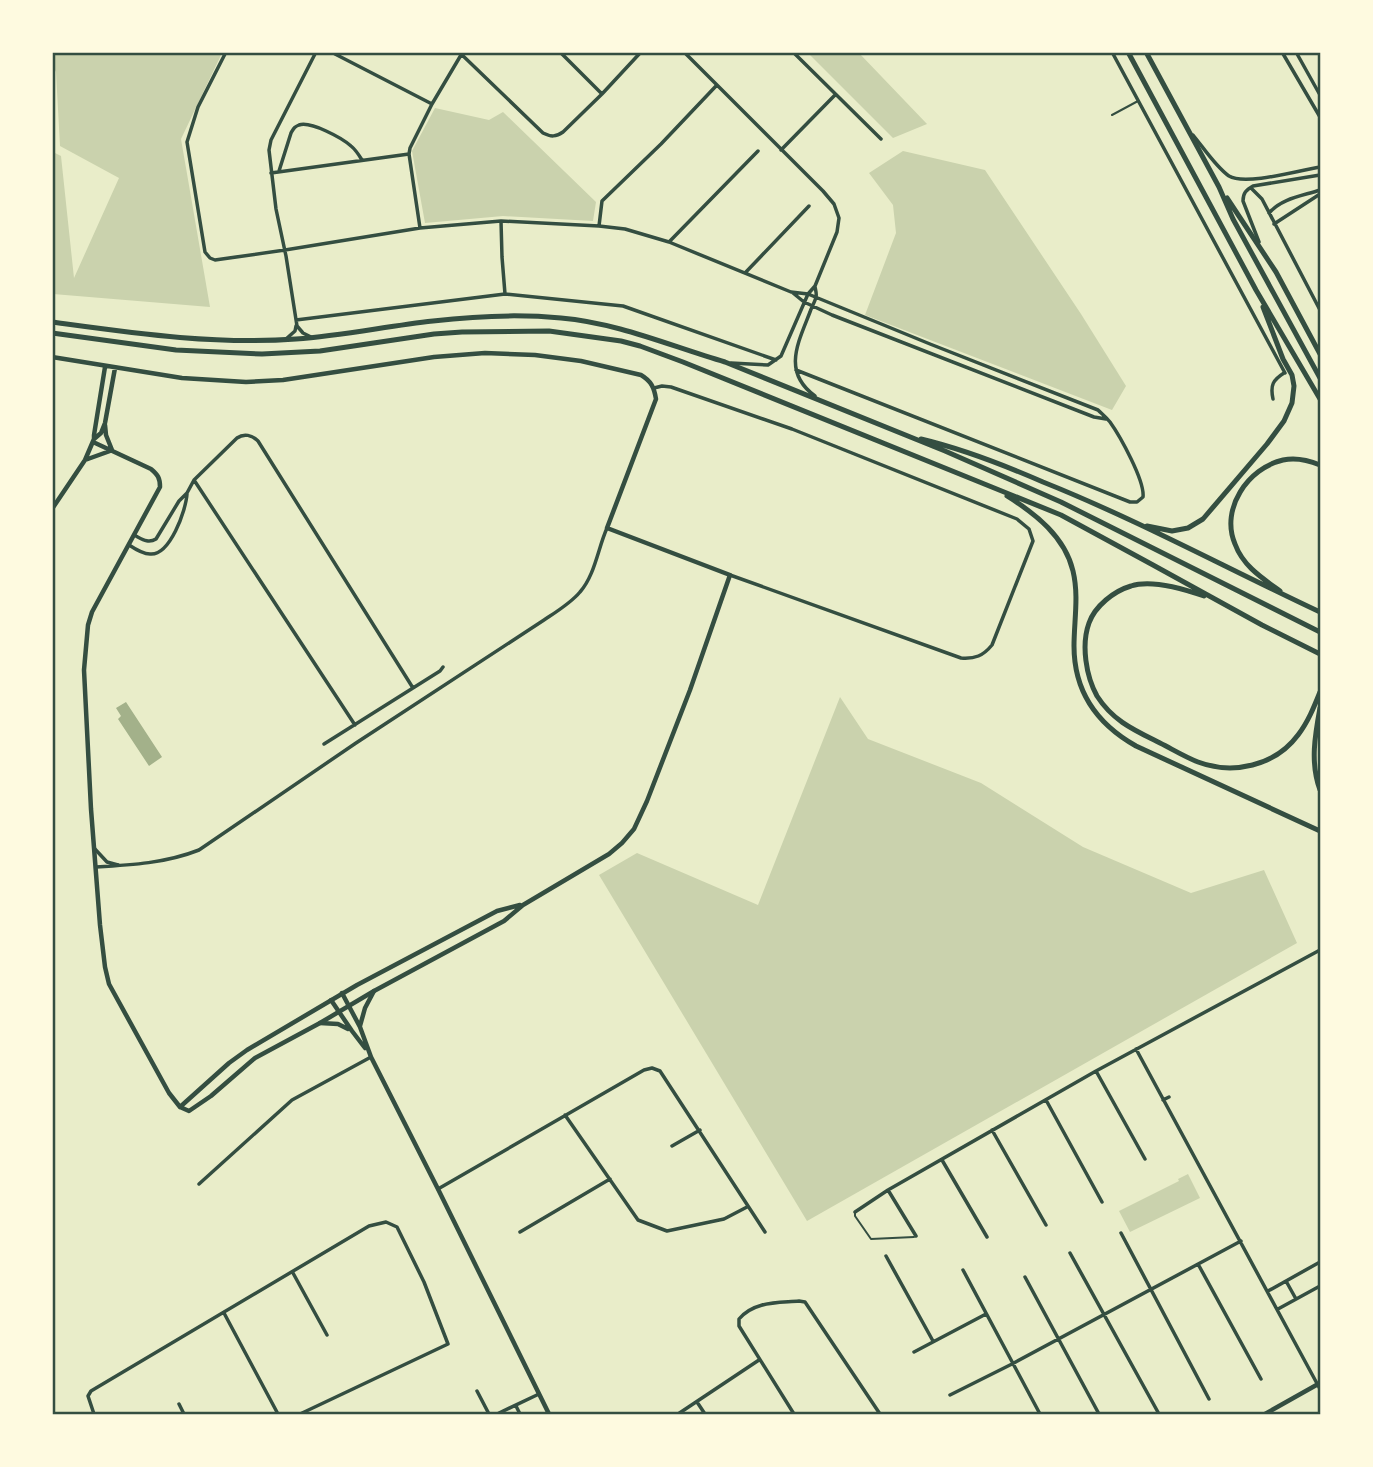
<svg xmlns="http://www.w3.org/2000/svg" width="1373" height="1467" font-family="Quicksand,sans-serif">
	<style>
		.green { fill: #cad2ad }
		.water { fill: #a3b18a }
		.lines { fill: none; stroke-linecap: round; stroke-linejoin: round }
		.service { stroke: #344e41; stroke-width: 2 }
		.minor { stroke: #344e41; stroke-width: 3.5 }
		.tertiary { stroke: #344e41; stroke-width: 4.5 }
		.secondary { stroke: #344e41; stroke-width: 4.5 }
		.trunk { stroke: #344e41; stroke-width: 5 }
		.neatline { fill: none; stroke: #344e41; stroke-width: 2.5 }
	</style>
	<rect width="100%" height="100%" fill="#e9edc9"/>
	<path class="green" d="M 53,52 L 222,53 L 181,139 L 210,307 L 53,294 L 53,152 L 61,156 L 74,278 L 119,178 L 60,146 L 56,72 L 53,66 Z
		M 808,53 L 859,53 L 927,124 L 893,138 Z
		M 435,108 L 489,120 L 503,112 L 596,202 L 593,221 L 503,216 L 425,223 L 412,151 Z
		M 903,151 L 985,170 L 1081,314 L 1126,386 L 1112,410 L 865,315 L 896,233 L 893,205 L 869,173 Z
		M 840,697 L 868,739 L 981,783 L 1083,847 L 1191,893 L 1264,870 L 1297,943 L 807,1221 L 599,875 L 637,853 L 758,905 Z
		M 1188,1174 L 1200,1198 L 1130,1232 L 1119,1211 L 1179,1181 L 1178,1179 Z"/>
	<path class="water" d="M 126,702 L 162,757 L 149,766 L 118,719 L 121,716 L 116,708 Z"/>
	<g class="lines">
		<path class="service" d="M 1112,115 L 1138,101
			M 855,1213 L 855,1216 L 871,1239 L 914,1237"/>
		<path class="minor" d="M 226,52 L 198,107 L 187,142 L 205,252 L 210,258 L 215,260 L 285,250 L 420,228 L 501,221 L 599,226 L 625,229 L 669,242 L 791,292 L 808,294 L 930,344 L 1098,410 C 1102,414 1106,417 1110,422 C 1120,436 1145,481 1143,497 L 1137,502 L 1130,502 L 796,370
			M 459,52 L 543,133 C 551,137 556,137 563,132 L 602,94 L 641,52
			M 560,52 L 602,94
			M 684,52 L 823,191 L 834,204 L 839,218 L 837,232 L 815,286 L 808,294 L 781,356 L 768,365 L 731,363
			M 793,52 L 881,139
			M 1112,52 L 1285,373
			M 1282,52 L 1320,117
			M 1296,52 L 1320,95
			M 335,54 L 432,104
			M 1193,135 C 1203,147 1216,167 1229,176 C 1245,186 1301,170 1320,167
			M 781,150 L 835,95
			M 279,171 L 291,133 C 294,128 294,127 299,125 C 311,121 342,138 351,146 C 356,150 359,155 362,160
			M 271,173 L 409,154
			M 1251,188 L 1262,199 L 1320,310
			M 1269,213 C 1282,198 1302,196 1320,190
			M 501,221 L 502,257 L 505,294
			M 1274,224 L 1320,194
			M 599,226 L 602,201 L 661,144 L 716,86
			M 420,228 L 409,154 L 410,148 L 432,104 L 461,55
			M 669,242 L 758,151
			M 1259,242 L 1243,201 C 1243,193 1246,190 1253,186 L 1320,175
			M 745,273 L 809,206
			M 793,293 L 804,302 L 832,315 L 1094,417 L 1106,419
			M 296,320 L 505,294 L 623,306 L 776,360
			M 311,337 L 303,333 L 297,326 L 286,256 L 276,209 L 269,150 L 271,140 L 316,52
			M 286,339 L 295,331 L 296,326
			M 654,388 L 662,386 L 671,387 L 792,429 L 1017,519 L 1029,529 L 1033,541 L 992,645 C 983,656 975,659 961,658 L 730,575
			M 815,396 C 782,372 798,343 810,312 C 811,308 815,302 816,297 C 817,293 815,289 815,286
			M 1273,399 C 1270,385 1273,380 1284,373
			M 194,480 L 355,725
			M 134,535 C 142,539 148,544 156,539 L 179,501 L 187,493 L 194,480 L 237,438 C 244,433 252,435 258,441 L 413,688
			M 129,545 C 135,549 143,554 150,554 C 170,556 186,510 187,494
			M 324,744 L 440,671 L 443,667
			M 94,848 L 107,862 L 118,865
			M 96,867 C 132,865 166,863 199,850 L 356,743 L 544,620 C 556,612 571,603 580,592 C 595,575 598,548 607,528
			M 1136,1049 L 1320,1389
			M 1096,1071 L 1145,1159
			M 1046,1100 L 1102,1202
			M 1163,1100 L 1169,1097
			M 565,1115 L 638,1220 L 667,1231 L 724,1219 L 747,1207
			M 992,1130 L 1046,1225
			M 672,1146 L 700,1130
			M 942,1160 L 987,1237
			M 199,1184 L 292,1100 L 371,1057
			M 438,1189 L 644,1070 L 652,1068 L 660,1071 L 765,1232
			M 888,1190 L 916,1236
			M 855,1212 L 888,1190 L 1096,1071 L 1320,950
			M 520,1232 L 610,1179
			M 1121,1233 L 1209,1399
			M 1070,1253 L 1159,1414
			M 886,1256 L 933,1341
			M 1198,1264 L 1261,1379
			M 963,1270 L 1040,1414
			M 293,1273 L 327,1335
			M 1025,1277 L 1099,1414
			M 1286,1281 L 1296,1299
			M 1268,1291 L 1320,1262
			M 1278,1309 L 1320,1286
			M 224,1313 L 278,1414
			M 914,1352 L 986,1314
			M 477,1391 L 489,1414
			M 950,1395 L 1012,1364 L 1241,1241
			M 697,1402 L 705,1414
			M 179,1404 L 184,1414
			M 516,1406 L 520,1414
			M 94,1414 L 88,1396 L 91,1391 L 369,1226 L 386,1222 L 397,1227 L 424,1282 L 448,1344 L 300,1414
			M 497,1414 L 539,1394
			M 678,1414 L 759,1360
			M 794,1414 L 739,1326 L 739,1319 C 754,1301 778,1303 799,1301 L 805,1302 L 880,1414"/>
		<path class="tertiary" d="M 52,357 L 182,378 L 246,382 L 283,380 L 434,357 L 485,353 L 535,355 L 581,361 L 641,375 C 651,381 654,387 656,399 L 607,528 L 730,575 L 690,690 L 647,801 L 634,829 L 622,843 L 609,854 L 523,905 L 504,921 L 374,991 L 320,1023 L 255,1058 L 211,1096 L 189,1111 L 180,1107 L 169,1093 L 109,984 L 105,967 L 100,925 L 91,809 L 84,670 L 88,625 L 92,612 L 160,487 C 160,478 158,475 151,469 L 93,442
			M 105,425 L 106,435 L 112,450
			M 94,439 L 94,435 L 105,367
			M 85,460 L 110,451
			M 52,509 L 85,460 L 94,439 L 101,433 L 105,423 L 115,368
			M 180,1107 L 229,1063 L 247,1050 L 357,985 L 497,911 L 520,905
			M 1265,1414 L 1320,1383"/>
		<path class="secondary" d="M 342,993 L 360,1027 L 371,1057 L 438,1189 L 549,1414
			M 331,1000 L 352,1031 L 365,1048
			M 320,1023 L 338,1024 L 348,1029
			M 360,1026 L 365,1008 L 374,991"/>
		<path class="trunk" d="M 1128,52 L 1256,290 L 1320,399
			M 1146,52 L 1219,187 L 1233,219 L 1320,378
			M 1227,198 L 1276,272 L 1320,354
			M 52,322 C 133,333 214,345 296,339 C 342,336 387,326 433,321 C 475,316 519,314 561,318 C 618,323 670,346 725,362 L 945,451 L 1061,502 L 1320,632
			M 52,333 L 176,350 L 262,354 L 320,351 L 434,334 L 462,332 L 549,331 L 621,341 L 640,346 L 683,362 L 1061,515 L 1153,565 L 1262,625 L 1320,654
			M 921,439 C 963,449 1004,465 1043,482 C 1138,520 1228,569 1320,612
			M 1007,496 C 1036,514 1065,537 1073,571 C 1079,596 1074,621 1074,646 C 1074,691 1097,724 1136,746 L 1320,831
			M 1147,526 L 1172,531 L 1188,528 L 1203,519 L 1267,444 L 1284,421 L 1292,403 L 1294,386 L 1292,375 L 1283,359 L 1263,307
			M 1280,591 C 1262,578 1243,566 1235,544 C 1220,509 1248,468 1283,460 C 1296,457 1308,460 1320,465
			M 1204,596 C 1184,589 1152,579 1131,586 C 1114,591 1095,606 1089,623 C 1081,645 1086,676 1097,696 C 1113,721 1134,730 1160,743 C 1172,749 1185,757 1198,762 C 1233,775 1275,766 1298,735 C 1308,722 1314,707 1320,692
			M 1320,708 C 1315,735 1310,763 1320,790"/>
	</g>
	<rect width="1373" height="1467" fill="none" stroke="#fefae0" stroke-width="108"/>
	<rect x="54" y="54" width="1265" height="1359" class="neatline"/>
</svg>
